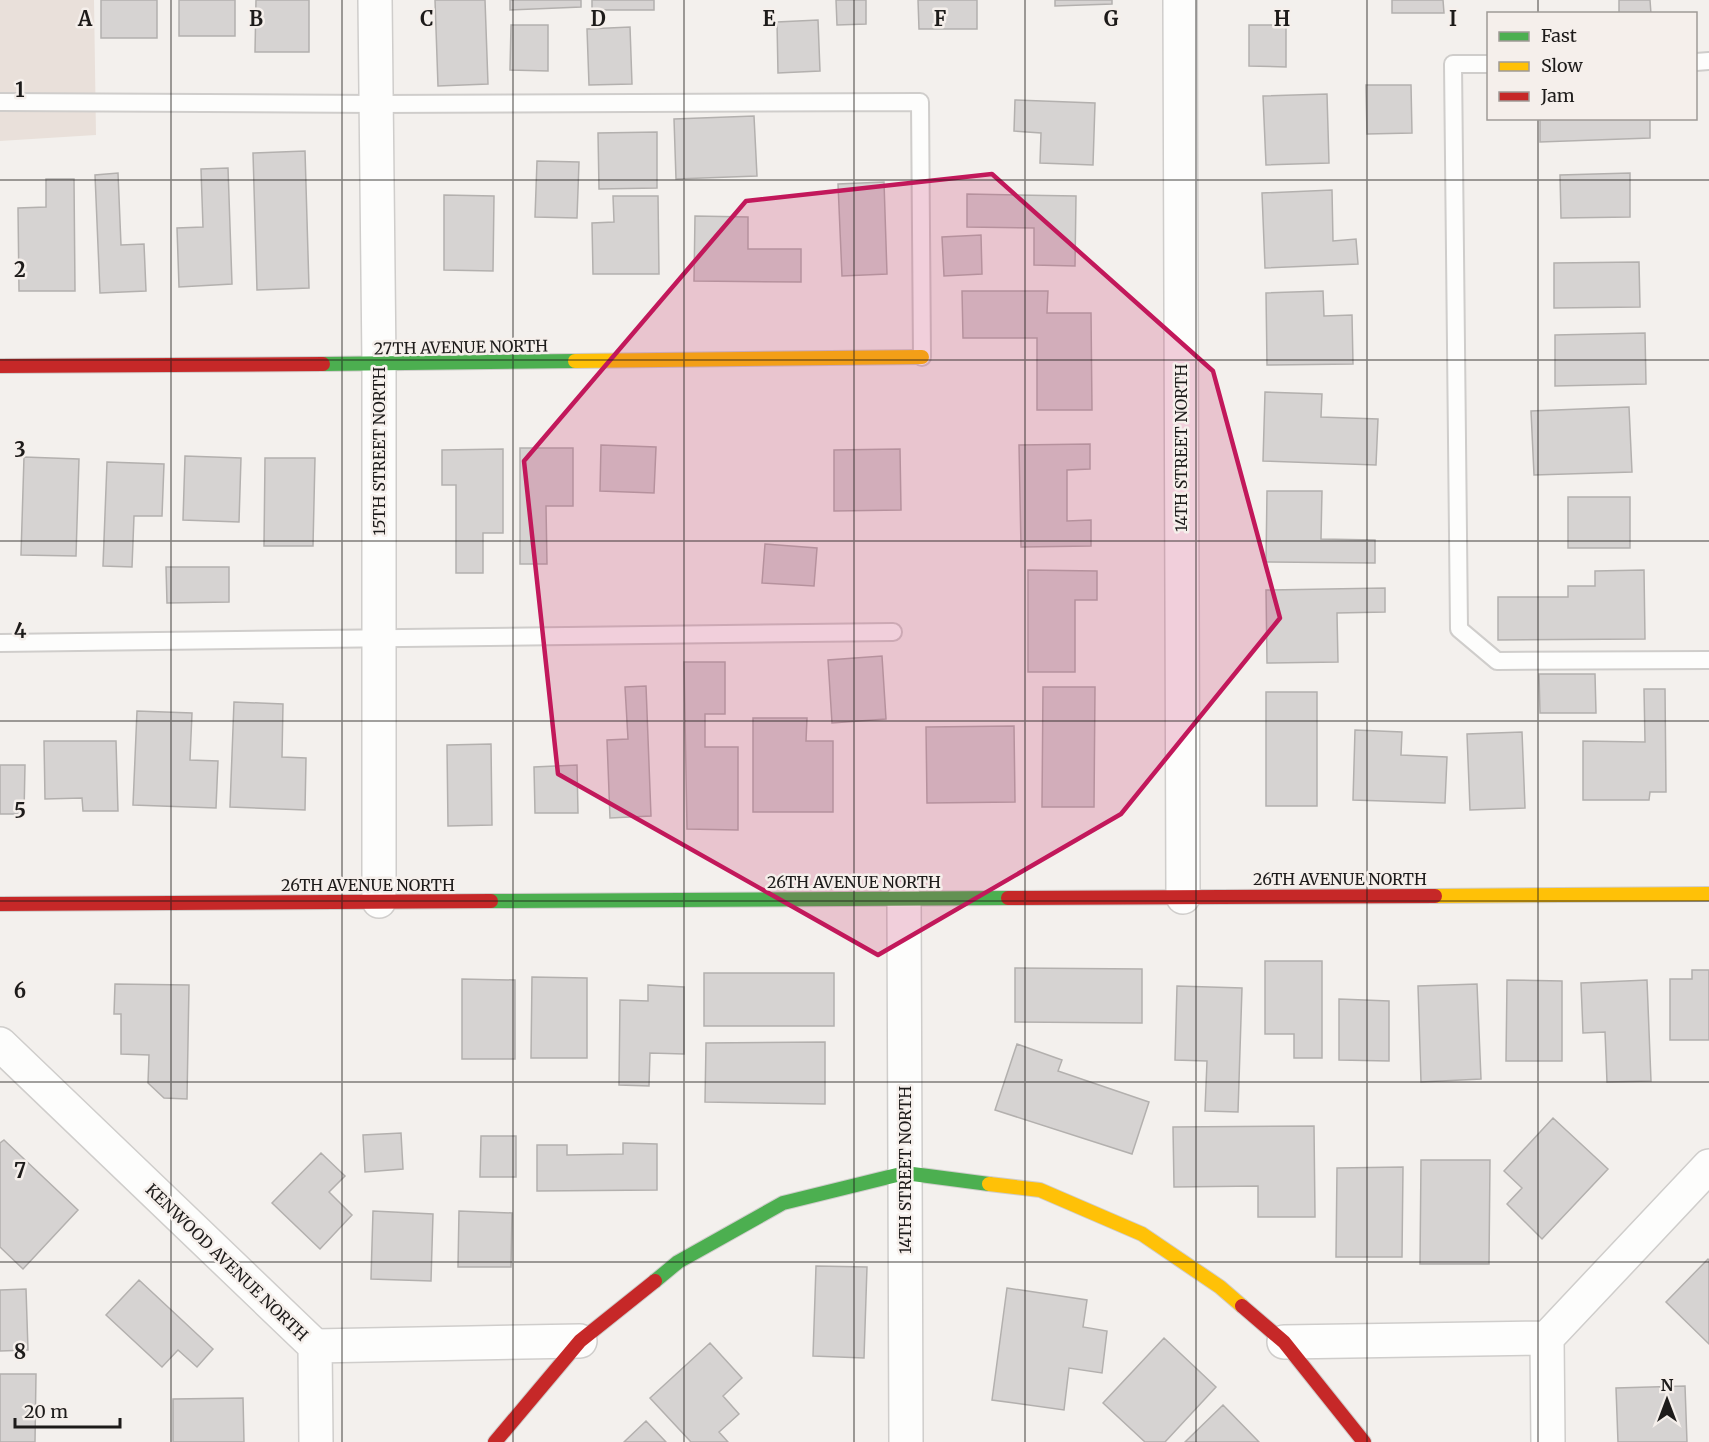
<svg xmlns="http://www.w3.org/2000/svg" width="1709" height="1442" font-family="Merriweather,serif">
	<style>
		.built { fill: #e9e0da }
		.building { fill: #d6d3d2; stroke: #b3b0ae; stroke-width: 1.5 }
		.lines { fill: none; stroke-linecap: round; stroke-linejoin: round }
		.lane-casing { stroke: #cfcdcb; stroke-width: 20 }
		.street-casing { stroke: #cfcdcb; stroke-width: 36 }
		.fast-casing { stroke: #cfcdcb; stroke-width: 16 }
		.slow-casing { stroke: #cfcdcb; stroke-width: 16 }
		.jam-casing { stroke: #cfcdcb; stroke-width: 16 }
		.lane { stroke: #fdfdfc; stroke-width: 16 }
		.street { stroke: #fdfdfc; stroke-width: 33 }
		.fast { stroke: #4caf50; stroke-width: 14 }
		.slow { stroke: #ffc107; stroke-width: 14 }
		.jam { stroke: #c62828; stroke-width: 14 }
		.marked { fill: #c2185b; fill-opacity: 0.2; stroke: #c2185b; stroke-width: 4.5; stroke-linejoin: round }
		.grid { fill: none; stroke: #1d1b1a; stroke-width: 1.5; stroke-opacity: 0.55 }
		.labels { text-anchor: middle; stroke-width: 5; stroke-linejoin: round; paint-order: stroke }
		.street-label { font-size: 16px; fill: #1d1b1a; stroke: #f5efeb }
		.grid-label { font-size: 20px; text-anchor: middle; font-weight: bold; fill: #1d1b1a; stroke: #f5efeb; stroke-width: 5; stroke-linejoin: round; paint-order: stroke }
	</style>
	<rect width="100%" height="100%" fill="#f3f0ed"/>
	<path class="built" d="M 0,0 L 94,0 L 96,135 L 0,141 Z"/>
	<path class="building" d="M 101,0 L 157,0 L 157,38 L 101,38 Z
		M 179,0 L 235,0 L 235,36 L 179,36 Z
		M 256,0 L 309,0 L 309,52 L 255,52 Z
		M 435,0 L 485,0 L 488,84 L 438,86 Z
		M 510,0 L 581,0 L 581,7 L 510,10 Z
		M 592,0 L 654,0 L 654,10 L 592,10 Z
		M 836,0 L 866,0 L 866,24 L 837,25 Z
		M 918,0 L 977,0 L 977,29 L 919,29 Z
		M 1055,0 L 1112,0 L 1112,4 L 1055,6 Z
		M 1392,0 L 1443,0 L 1444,13 L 1392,13 Z
		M 1619,0 L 1650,0 L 1651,14 L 1619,14 Z
		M 818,20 L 820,71 L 778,73 L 777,22 Z
		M 511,25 L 548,25 L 548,71 L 510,70 Z
		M 1249,25 L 1286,25 L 1286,67 L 1249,66 Z
		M 630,27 L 632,84 L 589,85 L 587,29 Z
		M 1366,85 L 1411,85 L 1412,133 L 1367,134 Z
		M 1327,94 L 1329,163 L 1266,165 L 1263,96 Z
		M 1015,100 L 1095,103 L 1093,165 L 1040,163 L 1041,133 L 1014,131 Z
		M 754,116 L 757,176 L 676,179 L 674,119 Z
		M 1540,118 L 1650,118 L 1650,138 L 1540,142 Z
		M 657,132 L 657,188 L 599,189 L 598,133 Z
		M 305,151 L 309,288 L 257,290 L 253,153 Z
		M 537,161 L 579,162 L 577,218 L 535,217 Z
		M 228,168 L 232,284 L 179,287 L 177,228 L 203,227 L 201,169 Z
		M 118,173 L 121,245 L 144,244 L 146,291 L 100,293 L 95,175 Z
		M 1630,173 L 1630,217 L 1561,218 L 1560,175 Z
		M 46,179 L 74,179 L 75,291 L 19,291 L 18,208 L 46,207 Z
		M 884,182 L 887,274 L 842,276 L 838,184 Z
		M 1332,190 L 1333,241 L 1356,239 L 1358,264 L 1265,268 L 1262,193 Z
		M 967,194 L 1076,196 L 1075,266 L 1034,265 L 1034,228 L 967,227 Z
		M 444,195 L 494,196 L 493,271 L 444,270 Z
		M 613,196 L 658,196 L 659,274 L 593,274 L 592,223 L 614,222 Z
		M 695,216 L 748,217 L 748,249 L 801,249 L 801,282 L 694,281 Z
		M 981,235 L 982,274 L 944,276 L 942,237 Z
		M 1639,262 L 1640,307 L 1554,308 L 1554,263 Z
		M 962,291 L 1048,291 L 1047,313 L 1091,313 L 1092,410 L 1037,410 L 1037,338 L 963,338 Z
		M 1323,291 L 1324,316 L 1352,315 L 1353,364 L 1267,365 L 1266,293 Z
		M 1645,333 L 1646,384 L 1555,386 L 1555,335 Z
		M 1265,392 L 1322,394 L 1321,417 L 1378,419 L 1376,465 L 1263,461 Z
		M 1629,407 L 1632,472 L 1534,475 L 1531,411 Z
		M 1090,444 L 1090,469 L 1067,470 L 1067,521 L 1091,520 L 1091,546 L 1021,547 L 1019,445 Z
		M 601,445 L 656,447 L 654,493 L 600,491 Z
		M 520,448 L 573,448 L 573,506 L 546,506 L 547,564 L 520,564 Z
		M 503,449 L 503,533 L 483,533 L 483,573 L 456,573 L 456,485 L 442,485 L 442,450 Z
		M 900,449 L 901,510 L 834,511 L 834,450 Z
		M 185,456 L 241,458 L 239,522 L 183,520 Z
		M 24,457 L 79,459 L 76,556 L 21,555 Z
		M 265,458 L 315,458 L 313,546 L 264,546 Z
		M 107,462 L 164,464 L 162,516 L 134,516 L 132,567 L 103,566 Z
		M 1267,491 L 1322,491 L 1321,539 L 1375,540 L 1375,563 L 1266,562 Z
		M 1568,497 L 1630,497 L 1630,548 L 1568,548 Z
		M 765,544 L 817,548 L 814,586 L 762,583 Z
		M 166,567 L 229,567 L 229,602 L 167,603 Z
		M 1028,570 L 1097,571 L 1097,600 L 1075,600 L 1075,672 L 1028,672 Z
		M 1644,570 L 1645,639 L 1498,640 L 1498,597 L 1568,597 L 1568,586 L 1595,586 L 1595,571 Z
		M 1385,588 L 1385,612 L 1337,613 L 1338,662 L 1267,663 L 1266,590 Z
		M 882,656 L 886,719 L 832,723 L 828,660 Z
		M 684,662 L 725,662 L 725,714 L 705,714 L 705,747 L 738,747 L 738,830 L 687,829 Z
		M 1539,674 L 1595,674 L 1596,713 L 1540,713 Z
		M 646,686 L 651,816 L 610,818 L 607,740 L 628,739 L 625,687 Z
		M 1043,687 L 1095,687 L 1094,807 L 1042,807 Z
		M 1644,689 L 1665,689 L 1666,792 L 1650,792 L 1649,800 L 1583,800 L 1583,741 L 1645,742 Z
		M 1266,692 L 1317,692 L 1317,806 L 1266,806 Z
		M 234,702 L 283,704 L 282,757 L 306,758 L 305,810 L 230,807 Z
		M 137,711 L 192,713 L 190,760 L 218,761 L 216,808 L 133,805 Z
		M 753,718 L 807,718 L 806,741 L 833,741 L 833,812 L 753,812 Z
		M 1014,726 L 1015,802 L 927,803 L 926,727 Z
		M 1355,730 L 1402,732 L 1401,755 L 1447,757 L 1445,803 L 1353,800 Z
		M 1522,732 L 1525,808 L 1470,810 L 1467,734 Z
		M 44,741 L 116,741 L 118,811 L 83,811 L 82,798 L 45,799 Z
		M 491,744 L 492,825 L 448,826 L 447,745 Z
		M 0,765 L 25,765 L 24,814 L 0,814 Z
		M 577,765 L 578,813 L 535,813 L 534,767 Z
		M 1265,961 L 1322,961 L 1322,1058 L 1294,1058 L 1294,1034 L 1265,1034 Z
		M 1015,968 L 1142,969 L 1142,1023 L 1015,1022 Z
		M 1692,970 L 1709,970 L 1709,1040 L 1670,1040 L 1670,979 L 1692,979 Z
		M 704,973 L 834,973 L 834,1026 L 704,1026 Z
		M 532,977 L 587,978 L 587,1058 L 531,1058 Z
		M 462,979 L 515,980 L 515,1059 L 462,1059 Z
		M 1507,980 L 1562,981 L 1562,1061 L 1506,1061 Z
		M 1647,980 L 1651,1081 L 1607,1082 L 1605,1032 L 1583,1033 L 1581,983 Z
		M 115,984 L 189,985 L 187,1099 L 164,1098 L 148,1083 L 149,1055 L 121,1054 L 121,1014 L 114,1014 Z
		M 1477,984 L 1481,1079 L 1421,1082 L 1418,986 Z
		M 648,985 L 684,987 L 684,1054 L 650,1053 L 649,1086 L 619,1085 L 620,1000 L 648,1001 Z
		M 1177,986 L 1242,988 L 1238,1112 L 1205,1111 L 1207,1061 L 1175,1060 Z
		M 1339,999 L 1389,1001 L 1389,1061 L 1339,1060 Z
		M 825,1042 L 825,1104 L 705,1102 L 706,1043 Z
		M 1017,1044 L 1062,1060 L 1058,1071 L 1149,1102 L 1132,1154 L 995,1110 Z
		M 1553,1118 L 1608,1169 L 1542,1239 L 1507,1204 L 1522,1188 L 1504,1171 Z
		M 1314,1126 L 1315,1217 L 1258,1217 L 1258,1186 L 1174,1187 L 1173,1127 Z
		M 401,1133 L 403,1169 L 365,1172 L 363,1135 Z
		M 481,1136 L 516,1136 L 516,1177 L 480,1177 Z
		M 4,1140 L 78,1210 L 23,1269 L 0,1247 L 0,1143 Z
		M 623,1143 L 657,1144 L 657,1190 L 537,1191 L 537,1145 L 567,1145 L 567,1155 L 623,1154 Z
		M 321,1153 L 345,1176 L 329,1192 L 352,1215 L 320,1249 L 272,1203 Z
		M 1421,1160 L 1490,1160 L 1489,1264 L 1420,1264 Z
		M 1403,1167 L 1402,1257 L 1336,1257 L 1337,1168 Z
		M 373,1211 L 433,1214 L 431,1281 L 371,1279 Z
		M 459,1211 L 512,1213 L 511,1267 L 458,1267 Z
		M 1708,1259 L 1709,1260 L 1709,1344 L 1666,1302 Z
		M 816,1266 L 867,1267 L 864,1358 L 813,1356 Z
		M 139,1280 L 213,1349 L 197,1367 L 178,1350 L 162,1367 L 106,1315 Z
		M 1007,1288 L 1087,1300 L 1083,1327 L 1107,1331 L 1102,1373 L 1069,1368 L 1064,1410 L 992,1400 Z
		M 26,1289 L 28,1350 L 0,1351 L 0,1290 Z
		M 1164,1338 L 1216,1387 L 1165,1442 L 1145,1442 L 1103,1403 Z
		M 710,1343 L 742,1378 L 723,1396 L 739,1414 L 719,1432 L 728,1442 L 691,1442 L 650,1398 Z
		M 0,1374 L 36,1374 L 35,1442 L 0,1442 Z
		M 1685,1386 L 1687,1442 L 1618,1442 L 1616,1388 Z
		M 243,1398 L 244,1442 L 173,1442 L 173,1399 Z
		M 1223,1405 L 1259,1442 L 1185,1442 Z
		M 646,1421 L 666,1442 L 624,1442 Z"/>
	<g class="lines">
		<g class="lane-casing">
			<path id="lane" d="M 1696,62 L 1709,61
				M 1488,64 L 1453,64 L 1459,629 L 1497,661 L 1709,660
				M 0,102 L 376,104 L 920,102 L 922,357
				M 0,643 L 893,632"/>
		</g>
		<g class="street-casing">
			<path id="street" d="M 375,0 L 379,364 L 379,901
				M 1180,0 L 1183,897
				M 904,898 L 906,1442
				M 0,1044 L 315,1346 L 580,1341
				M 1547,1338 L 1548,1442
				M 1284,1342 L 1547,1338 L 1709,1166
				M 315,1346 L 316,1442"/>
		</g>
		<g class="fast-casing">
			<path id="fast" d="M 323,364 L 575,361
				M 491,901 L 1008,898
				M 655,1281 L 678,1262 L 783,1203 L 905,1173 L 989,1184"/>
		</g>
		<g class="slow-casing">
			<path id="slow" d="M 575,361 L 922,357
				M 1435,896 L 1709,894
				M 989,1184 L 1040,1190 L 1142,1234 L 1220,1287 L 1242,1306"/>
		</g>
		<g class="jam-casing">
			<path id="jam" d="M 0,366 L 323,364
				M 1008,898 L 1435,896
				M 0,904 L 491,901
				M 1242,1306 L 1284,1342 L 1364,1442
				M 495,1442 L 580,1341 L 655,1281"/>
		</g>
		<use href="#lane" class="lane"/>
		<use href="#street" class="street"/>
		<use href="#fast" class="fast"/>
		<use href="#slow" class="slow"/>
		<use href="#jam" class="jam"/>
	</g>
	<path class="marked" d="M 992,174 L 1213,371 L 1280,618 L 1121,814 L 878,955 L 558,774 L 524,461 L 746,201 Z"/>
	<path class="grid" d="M 171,0 L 171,1442M 342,0 L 342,1442M 513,0 L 513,1442M 684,0 L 684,1442M 854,0 L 854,1442M 1025,0 L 1025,1442M 1196,0 L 1196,1442M 1367,0 L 1367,1442M 1538,0 L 1538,14M 1538,118 L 1538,1442M 0,180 L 1709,180M 0,360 L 1709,360M 0,541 L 1709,541M 0,721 L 1709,721M 0,901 L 1709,901M 0,1082 L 1709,1082M 0,1262 L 1709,1262"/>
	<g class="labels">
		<g class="street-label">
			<text transform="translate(461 347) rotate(-1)" y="6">27TH AVENUE NORTH</text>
			<text transform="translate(1181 448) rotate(-90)" y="6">14TH STREET NORTH</text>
			<text transform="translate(379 451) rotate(-90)" y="6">15TH STREET NORTH</text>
			<text x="1340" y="885">26TH AVENUE NORTH</text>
			<text x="854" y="888">26TH AVENUE NORTH</text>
			<text x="368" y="891">26TH AVENUE NORTH</text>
			<text transform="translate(905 1170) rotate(-90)" y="6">14TH STREET NORTH</text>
			<text transform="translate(227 1262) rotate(44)" y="6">KENWOOD AVENUE NORTH</text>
		</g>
	</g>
	<g class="grid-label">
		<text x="85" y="26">A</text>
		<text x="256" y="26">B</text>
		<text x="427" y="26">C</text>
		<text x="598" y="26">D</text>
		<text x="769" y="26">E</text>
		<text x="940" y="26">F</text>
		<text x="1111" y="26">G</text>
		<text x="1282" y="26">H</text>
		<text x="1453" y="26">I</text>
		<text x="20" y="97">1</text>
		<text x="20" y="277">2</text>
		<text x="20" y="457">3</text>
		<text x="20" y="638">4</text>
		<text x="20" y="818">5</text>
		<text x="20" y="998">6</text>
		<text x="20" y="1178">7</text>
		<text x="20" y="1359">8</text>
	</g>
	<rect x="1487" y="12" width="210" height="108" fill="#f5efeb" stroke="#9f9a97" stroke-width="1.5"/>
	<rect x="1499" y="32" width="30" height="9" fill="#4caf50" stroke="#9f9a97" stroke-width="1.5"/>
	<text x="1541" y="42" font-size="18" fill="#1d1b1a">Fast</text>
	<rect x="1499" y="62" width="30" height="9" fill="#ffc107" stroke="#9f9a97" stroke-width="1.5"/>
	<text x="1541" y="72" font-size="18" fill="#1d1b1a">Slow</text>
	<rect x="1499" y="92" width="30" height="9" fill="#c62828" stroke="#9f9a97" stroke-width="1.5"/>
	<text x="1541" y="102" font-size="18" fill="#1d1b1a">Jam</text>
	<g transform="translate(1667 1400)" stroke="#f5efeb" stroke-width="4.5" paint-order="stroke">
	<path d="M0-4.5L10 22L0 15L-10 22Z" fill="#1d1b1a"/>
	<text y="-9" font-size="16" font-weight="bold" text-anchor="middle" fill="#1d1b1a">N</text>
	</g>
	<path d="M15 1418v9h105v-9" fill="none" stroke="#1d1b1a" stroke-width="3"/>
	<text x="24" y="1418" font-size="18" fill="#1d1b1a" stroke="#f5efeb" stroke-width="4.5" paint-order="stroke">20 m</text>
</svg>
